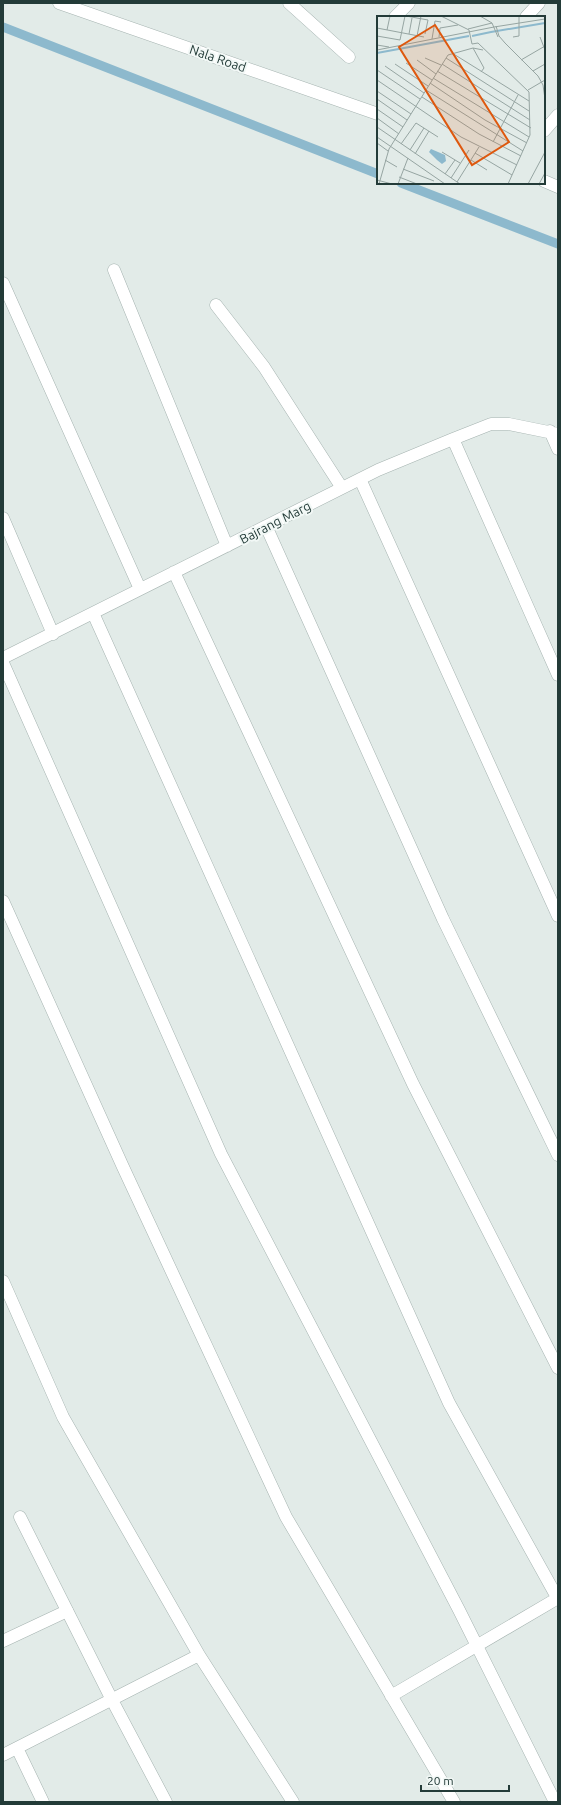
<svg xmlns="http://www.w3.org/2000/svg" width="561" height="1805" font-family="Ubuntu,sans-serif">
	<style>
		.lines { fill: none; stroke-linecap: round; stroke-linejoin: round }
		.stream { stroke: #8db9cd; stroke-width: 9 }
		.lane-casing { stroke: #a5b3b0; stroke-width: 13 }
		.street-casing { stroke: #a5b3b0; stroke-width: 13 }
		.lane { stroke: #fff; stroke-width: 12 }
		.street { stroke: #fff; stroke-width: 12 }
		.labels { text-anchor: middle; stroke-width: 4; stroke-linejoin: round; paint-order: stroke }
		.street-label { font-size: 13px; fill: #233b38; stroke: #f2f8f6 }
		.inset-river { fill: none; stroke: #8db9cd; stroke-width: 2 }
		.inset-road { fill: none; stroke: #96a5a2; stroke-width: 1 }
		.view { fill: #de580e; fill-opacity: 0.15; stroke: #de580e; stroke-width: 2 }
		.inset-edge { fill: none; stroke: #233b38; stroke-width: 2 }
	</style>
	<rect width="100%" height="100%" fill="#e2ebe8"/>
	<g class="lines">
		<path class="stream" d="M 3,27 L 378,174
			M 401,183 L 558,244"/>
		<g class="lane-casing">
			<path id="lane" d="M 20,1517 L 112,1700"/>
		</g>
		<g class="street-casing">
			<path id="street" d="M 59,3 L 378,114
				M 289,3 L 349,57
				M 395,17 L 409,3
				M 526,17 L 539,3
				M 544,131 L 558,115
				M 544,181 L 558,187
				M 114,270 L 227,546
				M 3,283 L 140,589
				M 216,305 L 264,367 L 342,488
				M 550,431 L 558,449
				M 453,439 L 558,675
				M 360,479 L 558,916
				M 3,518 L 53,634
				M 266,526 L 443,919 L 558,1155
				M 174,572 L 413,1084 L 558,1368
				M 93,613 L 449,1403 L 558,1599
				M 3,658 L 378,470 L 453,439 L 491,424 L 509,424 L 558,434
				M 3,663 L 221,1154 L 459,1610 L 555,1802
				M 3,901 L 123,1167 L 286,1517 L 454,1802
				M 3,1281 L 63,1417 L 199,1655 L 293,1802
				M 3,1641 L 67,1611
				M 391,1696 L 558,1598
				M 112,1700 L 166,1802
				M 17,1748 L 43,1802
				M 3,1755 L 199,1655"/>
		</g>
		<use href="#lane" class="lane"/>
		<use href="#street" class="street"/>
	</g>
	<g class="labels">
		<g class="street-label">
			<text transform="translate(218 58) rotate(19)" y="5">Nala Road</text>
			<text transform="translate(275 522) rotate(-27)" y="5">Bajrang Marg</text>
		</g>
	</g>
	<g transform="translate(377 16)">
		<rect width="168" height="168" fill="#e2ebe8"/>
		<path d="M 54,133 L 68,139 L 69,145 L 65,148 L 60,144 L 52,136 Z" fill="#8db9cd"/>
		<path class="inset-river" d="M 114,16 L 168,7M 95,20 L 114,16M 0,37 L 92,20"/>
		<path class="inset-road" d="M 29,0 L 51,4 L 48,18M 64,0 L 92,14 L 95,28 L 101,27 L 152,76 L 153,119 L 131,168M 103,0 L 115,7 L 121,21M 119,10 L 122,20 L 128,27 L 161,60 L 166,69 L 168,83M 0,12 L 47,21M 91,13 L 115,7M 10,14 L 13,0M 32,18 L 35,2M 0,20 L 23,24 L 28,0M 40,20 L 44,0M 62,21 L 63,12 L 81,9M 136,21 L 142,20 L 142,0M 163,21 L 168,34M 55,23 L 58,5 L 64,6M 0,29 L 12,31M 96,32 L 107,52 L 104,56M 0,34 L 117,11 L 168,3M 75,37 L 152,85M 48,42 L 64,49M 69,42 L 152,95M 40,44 L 59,58M 144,44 L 168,30M 29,47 L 55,64M 18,48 L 51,70M 65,48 L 153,104M 8,50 L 47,77M 0,54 L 43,83M 60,55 L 154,112M 156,55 L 168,48M 56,62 L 152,121M 0,64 L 84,121 L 140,149M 53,67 L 108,104 L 150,127M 49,74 L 146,135M 151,74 L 168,64M 0,75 L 34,98M 45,81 L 102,118 L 144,140M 0,83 L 30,104M 0,93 L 26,111M 0,102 L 22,118M 0,111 L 83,168M 0,121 L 68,168M 116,126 L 141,79M 0,127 L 11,135M 24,128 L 39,107 L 61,121M 33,134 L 47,112M 65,136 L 83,147M 98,137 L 135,159M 38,138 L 52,115M 8,144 L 20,151M 94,144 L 110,154M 26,153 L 57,165M 68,158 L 78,144M 22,161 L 40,168M 74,162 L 92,134M 0,164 L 15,168M 80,166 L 102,131M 2,168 L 12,133 L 71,39 L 96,32 L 106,34M 21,168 L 31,142M 151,168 L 168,136M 162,168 L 168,157"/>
		<path class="view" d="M 58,9 L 132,126 L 95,149 L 22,31 Z"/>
		<rect width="168" height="168" class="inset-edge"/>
	</g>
	<rect width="561" height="1805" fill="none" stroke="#233b38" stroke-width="8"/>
	<path d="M421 1785v6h88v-6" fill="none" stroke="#233b38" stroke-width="2"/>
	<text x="427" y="1785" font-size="12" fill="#233b38" stroke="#f2f8f6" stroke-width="3" paint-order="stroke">20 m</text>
</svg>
